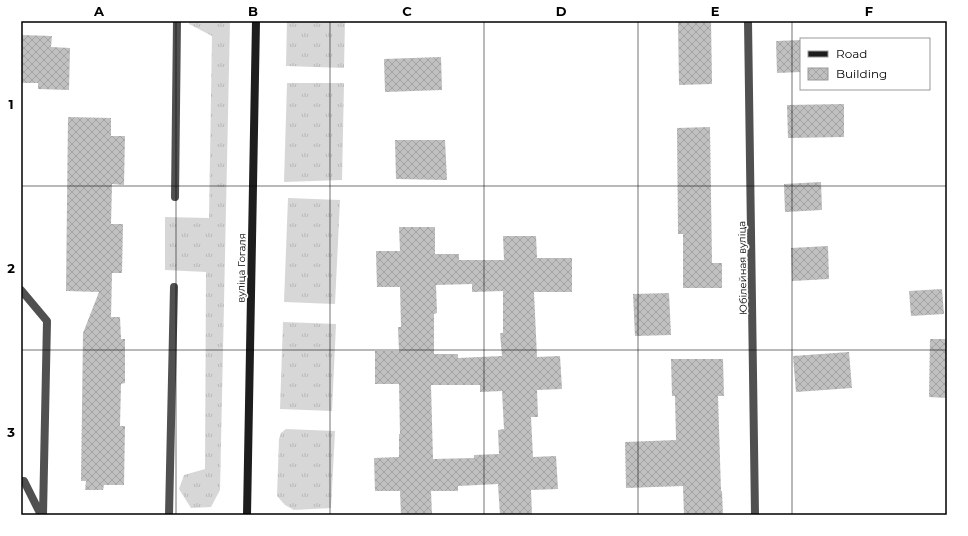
<svg xmlns="http://www.w3.org/2000/svg" width="968" height="536" font-family="Montserrat,sans-serif">
	<style>
		.grass { fill: url(#grass-tufts) }
		.building { fill: url(#building-cross-hatch); fill-rule: evenodd }
		.lines { fill: none; stroke-linecap: round; stroke-linejoin: round }
		.lane { stroke: #505050; stroke-width: 8 }
		.street { stroke: #505050; stroke-width: 8 }
		.secondary { stroke: #1d1d1d; stroke-width: 8 }
		.grid { fill: none; stroke: #000; stroke-width: 1; stroke-opacity: 0.55 }
		.labels { text-anchor: middle; stroke-width: 3.5; stroke-linejoin: round; paint-order: stroke }
		.street-label { font-size: 10px; fill: #000; stroke: #fff }
		.neatline { fill: none; stroke: #000; stroke-width: 1.5 }
		.grid-label { font-size: 13px; text-anchor: middle; font-weight: bold; fill: #000 }
	</style>
	<defs>
		<pattern id="grass-tufts" width="24" height="20" patternUnits="userSpaceOnUse"><rect width="24" height="20" fill="#d7d7d7"/><path d="M3 7l-1-3M5 7V3M7 7l1-3M15 17l-1-3M17 17v-4M19 17l1-3" fill="none" stroke="#b7b7b7"/></pattern>
		<pattern id="building-cross-hatch" width="8" height="8" patternUnits="userSpaceOnUse"><rect width="8" height="8" fill="#c0c0c0"/><path d="M0 0l8 8M0 8l8-8" fill="none" stroke="#a3a3a3"/></pattern>
	</defs>
	<rect width="100%" height="100%" fill="#fff"/>
	<path class="grass" d="M 189,21 L 230,21 L 220,490 L 211,507 L 191,508 L 179,489 L 184,475 L 205,469 L 206,272 L 165,270 L 165,217 L 209,218 L 212,36 L 189,24 Z
		M 287,21 L 345,21 L 344,68 L 286,66 Z
		M 287,83 L 344,83 L 342,180 L 284,182 Z
		M 288,198 L 340,200 L 335,304 L 284,302 Z
		M 283,322 L 336,324 L 332,411 L 280,409 Z
		M 286,429 L 335,431 L 331,508 L 294,510 L 285,505 L 277,496 L 279,439 L 281,433 Z"/>
	<path class="building" d="M 678,21 L 711,21 L 712,84 L 679,85 Z
		M 21,35 L 52,36 L 51,47 L 70,48 L 69,90 L 38,89 L 38,83 L 21,83 Z
		M 801,40 L 801,72 L 777,73 L 776,41 Z
		M 441,57 L 442,90 L 385,92 L 384,59 Z
		M 844,104 L 844,137 L 788,138 L 787,105 Z
		M 68,117 L 111,118 L 111,136 L 125,136 L 124,185 L 112,184 L 111,224 L 123,224 L 122,273 L 112,273 L 111,317 L 120,317 L 121,339 L 125,339 L 125,383 L 121,384 L 120,426 L 125,426 L 124,485 L 104,485 L 103,490 L 85,490 L 86,481 L 81,481 L 83,333 L 99,292 L 66,291 Z
		M 710,127 L 712,263 L 722,263 L 722,288 L 683,288 L 683,234 L 678,234 L 677,128 Z
		M 395,140 L 445,140 L 447,180 L 396,179 Z
		M 821,182 L 822,210 L 785,212 L 784,184 Z
		M 399,227 L 435,227 L 435,254 L 459,254 L 459,260 L 504,260 L 503,236 L 536,236 L 537,258 L 572,258 L 572,292 L 534,292 L 537,357 L 560,356 L 562,389 L 537,390 L 538,417 L 531,417 L 533,457 L 556,456 L 558,489 L 531,490 L 532,515 L 500,515 L 498,484 L 458,486 L 458,491 L 431,491 L 432,515 L 401,515 L 400,491 L 375,491 L 374,458 L 399,457 L 399,434 L 400,434 L 399,384 L 375,384 L 375,351 L 399,351 L 398,327 L 401,327 L 400,287 L 377,287 L 376,251 L 400,251 ZM 472,284 L 472,292 L 503,291 L 503,333 L 500,333 L 502,356 L 458,358 L 458,354 L 434,354 L 434,314 L 437,313 L 436,285 ZM 431,385 L 480,385 L 480,392 L 502,391 L 504,429 L 498,430 L 499,454 L 474,455 L 474,458 L 433,459 Z
		M 828,246 L 829,279 L 792,281 L 791,248 Z
		M 942,289 L 944,314 L 911,316 L 909,291 Z
		M 669,293 L 671,335 L 635,336 L 633,294 Z
		M 930,339 L 947,339 L 947,398 L 929,397 Z
		M 849,352 L 852,388 L 796,392 L 793,356 Z
		M 671,359 L 723,359 L 724,396 L 718,396 L 721,491 L 722,491 L 723,515 L 684,515 L 683,486 L 626,488 L 625,442 L 676,440 L 675,396 L 672,396 Z"/>
	<g class="lines">
		<path class="lane" d="M 175,197 L 177,21
			M 21,290 L 47,321 L 43,515
			M 21,481 L 24,481 L 41,515
			M 169,515 L 174,287"/>
		<path class="street" d="M 748,21 L 755,515"/>
		<path class="secondary" d="M 247,515 L 256,21"/>
	</g>
	<path class="grid" d="M 176,21 L 176,515M 330,21 L 330,515M 484,21 L 484,515M 638,21 L 638,515M 792,21 L 792,515M 21,186 L 947,186M 21,350 L 947,350"/>
	<g class="labels">
		<g class="street-label">
			<text transform="translate(241 268) rotate(-89)" y="4">вуліца Гогаля</text>
			<text transform="translate(742 268) rotate(-91)" y="4">Юбілейная вуліца</text>
		</g>
	</g>
	<rect width="968" height="536" fill="none" stroke="#ffffff" stroke-width="44"/>
	<rect x="800" y="38" width="130" height="52" fill="#ffffff" stroke="#999999"/>
	<rect x="808" y="51" width="20" height="6" fill="#1d1d1d" stroke="#999999"/>
	<text x="836" y="58" font-size="12" fill="#000000">Road</text>
	<rect x="808" y="68" width="20" height="12" fill="url(#building-cross-hatch)" stroke="#999999"/>
	<text x="836" y="78" font-size="12" fill="#000000">Building</text>
	<rect x="22" y="22" width="924" height="492" class="neatline"/>
	<g class="grid-label">
		<text x="99" y="16">A</text>
		<text x="253" y="16">B</text>
		<text x="407" y="16">C</text>
		<text x="561" y="16">D</text>
		<text x="715" y="16">E</text>
		<text x="869" y="16">F</text>
		<text x="11" y="109">1</text>
		<text x="11" y="273">2</text>
		<text x="11" y="437">3</text>
	</g>
</svg>
